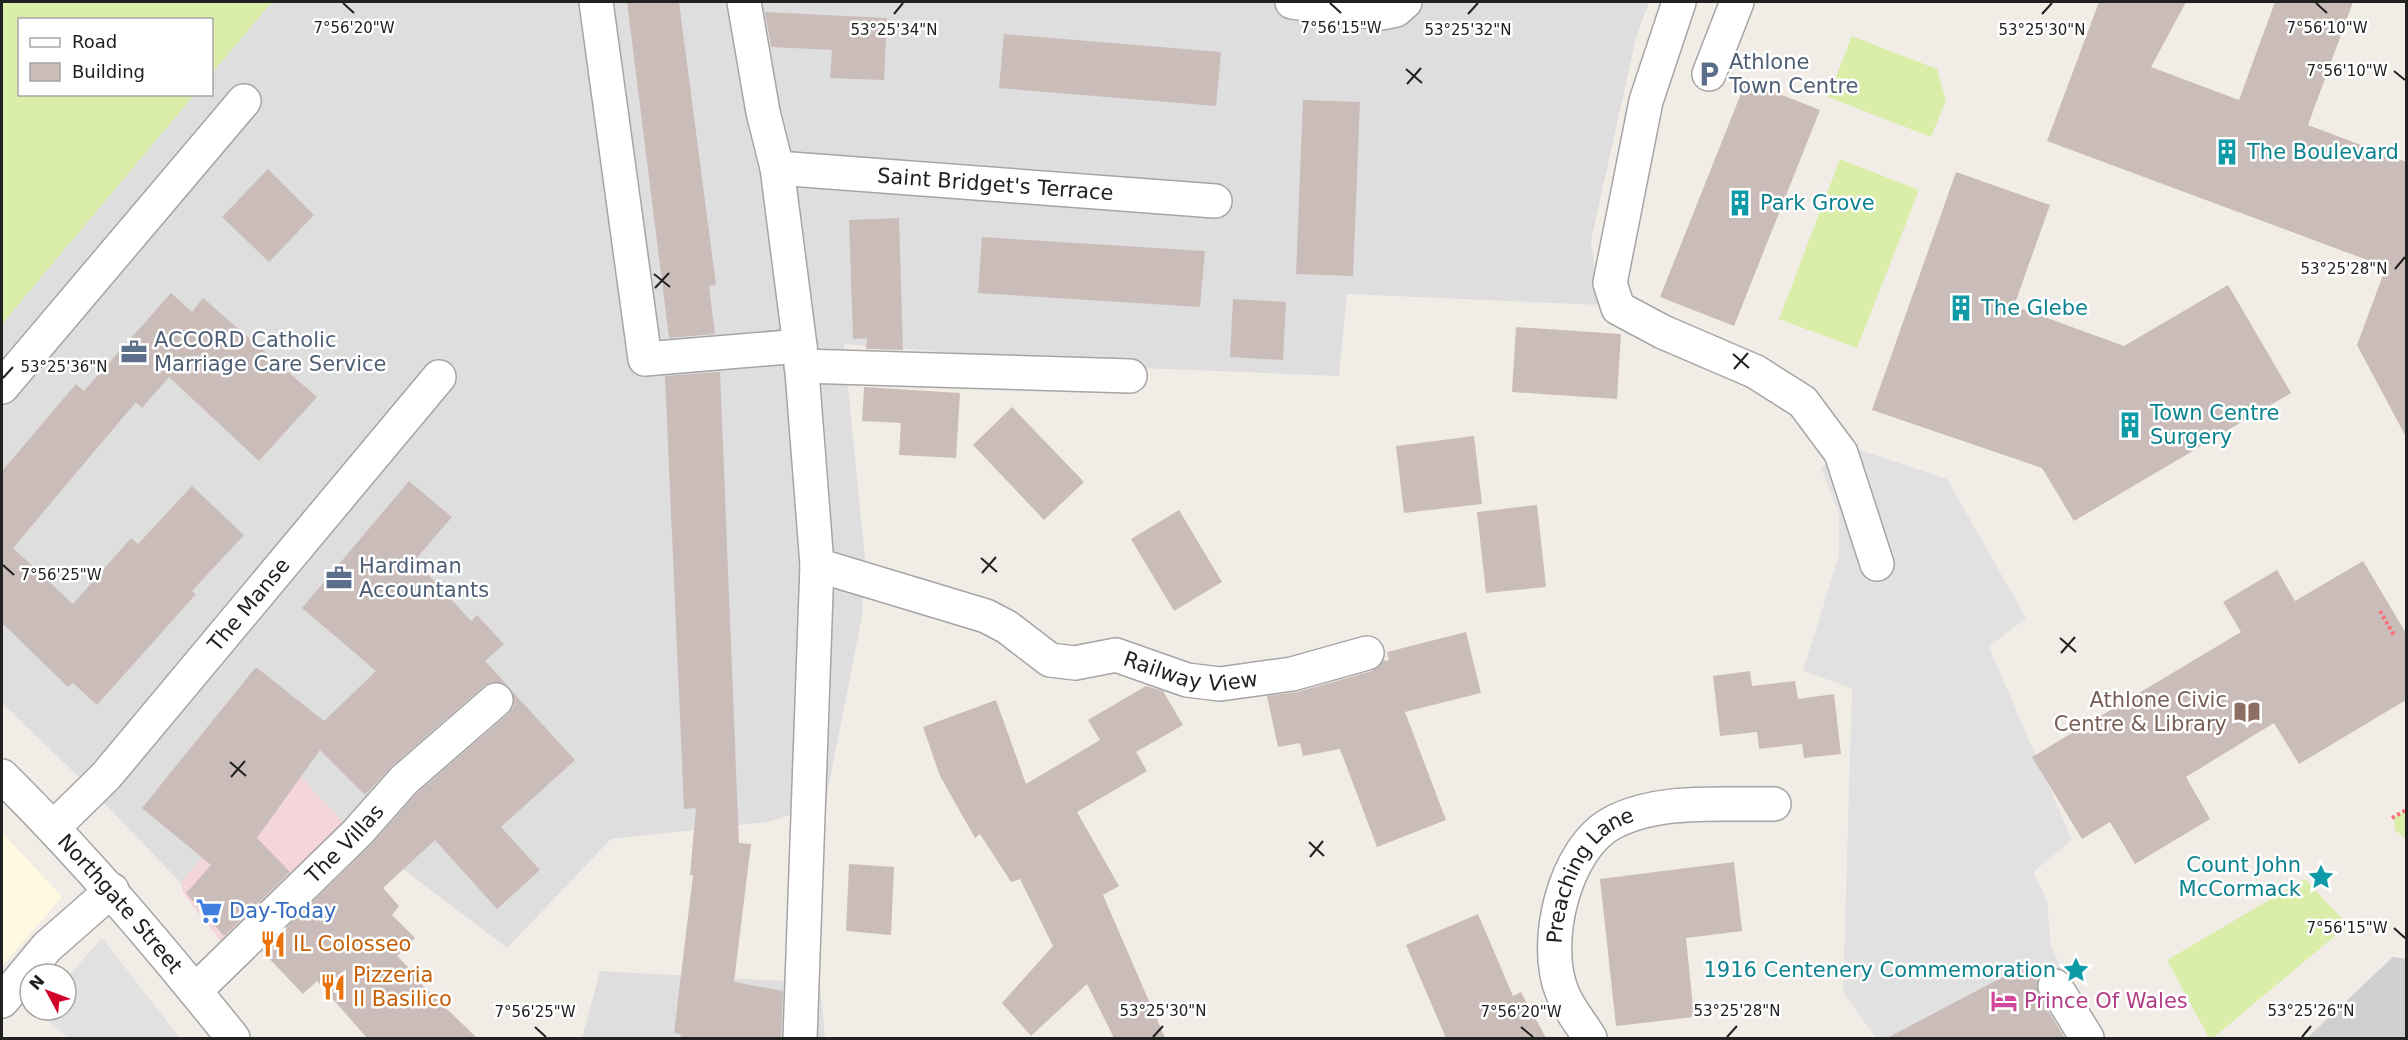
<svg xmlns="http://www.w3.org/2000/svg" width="2408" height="1040" font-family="'DejaVu Sans',sans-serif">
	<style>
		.residential { fill: #dfdede }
		.commercial { fill: #f3d5da }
		.education { fill: #fff9e2 }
		.religious { fill: #cfcfcf }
		.grass { fill: #daeeaa }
		.parking { fill: #e1e1e1 }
		.building { fill: #cabdb9 }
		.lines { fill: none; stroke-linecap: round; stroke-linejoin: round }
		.minor-casing { stroke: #a5a5a5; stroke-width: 36 }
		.path { stroke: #ff6a7a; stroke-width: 4; stroke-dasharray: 3 3; stroke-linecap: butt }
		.minor { stroke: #fff; stroke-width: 33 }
		.ticks { fill: none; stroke: #212121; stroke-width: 2 }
		.labels { text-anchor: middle; stroke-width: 5; stroke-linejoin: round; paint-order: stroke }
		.service-label { font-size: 21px; fill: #4e5e75; stroke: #fff; text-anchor: start }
		.culture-label { font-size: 21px; fill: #0d838f; stroke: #fff; text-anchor: start }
		.street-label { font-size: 21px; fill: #212121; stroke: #fff }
		.education-label { font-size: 21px; fill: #785e54; stroke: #fff; text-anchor: end }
		.shop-label { font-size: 21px; fill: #366cbe; stroke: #fff; text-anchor: start }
		.food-label { font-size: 21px; fill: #c56008; stroke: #fff; text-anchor: start }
		.hotel-label { font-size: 21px; fill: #b23c85; stroke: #fff; text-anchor: start }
		.ticks-label { font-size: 15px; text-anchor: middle; fill: #212121; stroke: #fff; stroke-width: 5; stroke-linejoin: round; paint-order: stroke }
	</style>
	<rect width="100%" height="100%" fill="#f2ece7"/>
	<path class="residential" d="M 272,2 L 1649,2 L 1636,38 L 1591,241 L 1599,305 L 1347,294 L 1339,376 L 1141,368 L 844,344 L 865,560 L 862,616 L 825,805 L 767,822 L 611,839 L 507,948 L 346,826 L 285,760 L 181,883 L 84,782 L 2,703 L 2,324 L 194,95 L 212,94 L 212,73 Z
		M 600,971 L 820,983 L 825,1038 L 582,1038 Z"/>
	<path class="commercial" d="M 285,760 L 346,826 L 226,948 L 183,893 L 181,883 Z"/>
	<path class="education" d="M 2,832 L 62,897 L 2,966 Z"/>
	<path class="religious" d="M 2393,957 L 2406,959 L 2406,1038 L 2307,1038 Z"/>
	<path class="grass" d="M 2,2 L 272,2 L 212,73 L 212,20 L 20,20 L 20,94 L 194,95 L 2,324 Z
		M 1852,36 L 1937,69 L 1946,100 L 1931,137 L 1828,97 Z
		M 1840,159 L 1919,190 L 1857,348 L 1779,319 Z
		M 2406,810 L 2406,839 L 2395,830 L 2394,817 Z
		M 2305,879 L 2348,925 L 2213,1038 L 2209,1038 L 2167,960 Z"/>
	<path class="parking" d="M 1851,447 L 1947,479 L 2026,618 L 1989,647 L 2072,840 L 2033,872 L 2047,900 L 2051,947 L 2067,978 L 2055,986 L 2029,963 L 1887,1038 L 1876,1038 L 1843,992 L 1852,688 L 1803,671 L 1839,555 L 1839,513 L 1821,468 Z
		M 102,938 L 180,1038 L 68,1038 L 38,1011 L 66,1010 L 66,979 Z"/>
	<path class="building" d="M 627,2 L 679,2 L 716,285 L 709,286 L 715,334 L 669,338 Z
		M 2099,2 L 2186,2 L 2151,67 L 2239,100 L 2275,2 L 2353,2 L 2308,125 L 2406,162 L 2406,437 L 2357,345 L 2386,267 L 2047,141 Z
		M 765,12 L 887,18 L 884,80 L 830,78 L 832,50 L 771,47 Z
		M 1004,34 L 1221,52 L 1216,106 L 999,88 Z
		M 1746,81 L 1820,110 L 1734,326 L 1660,297 Z
		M 1303,100 L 1360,102 L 1353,276 L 1296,274 Z
		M 268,169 L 314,215 L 269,262 L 222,217 Z
		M 1956,172 L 2050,205 L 2014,306 L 2124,346 L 2228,285 L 2291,393 L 2074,521 L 2042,468 L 1872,410 Z
		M 899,218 L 903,350 L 866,349 L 867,338 L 853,339 L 849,220 Z
		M 982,237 L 1205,251 L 1200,307 L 978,293 Z
		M 171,293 L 192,312 L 203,298 L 317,397 L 259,461 L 169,377 L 142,408 L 136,402 L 13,548 L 73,604 L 131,538 L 138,544 L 192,486 L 244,535 L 192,591 L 196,594 L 97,705 L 73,683 L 68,687 L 2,623 L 2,471 L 76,384 L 84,391 Z
		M 1233,299 L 1286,302 L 1283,360 L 1230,357 Z
		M 1516,327 L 1621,334 L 1617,399 L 1512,392 Z
		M 720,372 L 739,843 L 751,844 L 734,982 L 783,991 L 781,1038 L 680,1038 L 681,1034 L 674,1033 L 693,875 L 690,875 L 696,808 L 684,809 L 665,376 Z
		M 864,387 L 960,393 L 956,458 L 899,455 L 901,423 L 862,421 Z
		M 1012,407 L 1084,482 L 1044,520 L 973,445 Z
		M 1474,436 L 1482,504 L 1404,513 L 1396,446 Z
		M 409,481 L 452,517 L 415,560 L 471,621 L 477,615 L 504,644 L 485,661 L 508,686 L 493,682 L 484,686 L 392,766 L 365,795 L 320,750 L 257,838 L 290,872 L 224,936 L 186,893 L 211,865 L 142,808 L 256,667 L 324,721 L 376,671 L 302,608 Z
		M 1537,505 L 1546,587 L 1486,593 L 1477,512 Z
		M 1179,510 L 1222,582 L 1174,611 L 1131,539 Z
		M 2363,561 L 2406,633 L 2406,700 L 2299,764 L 2274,723 L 2186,777 L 2210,819 L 2135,864 L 2110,822 L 2082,839 L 2032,757 L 2241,632 L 2223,602 L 2277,570 L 2295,601 Z
		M 1466,632 L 1481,693 L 1405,712 L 1446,820 L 1377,847 L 1340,749 L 1303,756 L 1300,743 L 1278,747 L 1267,696 L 1297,692 L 1372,671 L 1383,661 L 1389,660 L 1387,652 Z
		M 1750,671 L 1752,686 L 1795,681 L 1798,699 L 1834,694 L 1841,754 L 1804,758 L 1802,744 L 1759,749 L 1757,732 L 1720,736 L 1713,676 Z
		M 1146,686 L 1163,691 L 1183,725 L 1136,752 L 1147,771 L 1077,812 L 1119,886 L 1103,895 L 1165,1038 L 1114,1038 L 1087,984 L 1031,1036 L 1002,1003 L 1053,946 L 1020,879 L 1011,882 L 980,834 L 975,838 L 940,776 L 923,727 L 996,700 L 1026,784 L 1100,740 L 1088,720 Z
		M 511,690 L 575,760 L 501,827 L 540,870 L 497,909 L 435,840 L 383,888 L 399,906 L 392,915 L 415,938 L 397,956 L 421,980 L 419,982 L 477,1038 L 367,1038 L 317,981 L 303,994 L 262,951 L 370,846 L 417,793 L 508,714 L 514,706 Z
		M 1734,862 L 1742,931 L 1686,938 L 1694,1017 L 1616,1026 L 1600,879 Z
		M 849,864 L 894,867 L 891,935 L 846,931 Z
		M 1478,914 L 1513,996 L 1521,992 L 1546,1038 L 1446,1038 L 1406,945 Z
		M 2029,963 L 2038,980 L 2039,996 L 2065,1038 L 1887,1038 Z"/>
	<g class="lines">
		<g class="minor-casing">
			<g id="minor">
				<path d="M 596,2 L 645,359 L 800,346"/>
				<path d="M 744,2 L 763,112 L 777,168 L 800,346 L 817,565 L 800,1038"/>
				<path d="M 1292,2 L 1381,13 L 1396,10 L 1405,2"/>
				<path d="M 1679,2 L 1646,101 L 1610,283 L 1618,308 L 1663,332 L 1756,372 L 1803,402 L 1841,453 L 1877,564"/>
				<path d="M 1709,74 L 1737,2"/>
				<path id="s1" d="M 777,168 L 1215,201"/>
				<path d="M 801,366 L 1130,376"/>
				<path d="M 2,387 L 244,101"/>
				<path id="s2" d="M 817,565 L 986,616 L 1007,627 L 1050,660 L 1075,663 L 1116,655 L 1187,680 L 1220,684 L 1292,674 L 1367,653"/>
				<path id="s3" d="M 2,776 C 85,858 160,947 233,1038"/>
				<path id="s4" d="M 54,827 L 106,776 L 439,377"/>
				<path d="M 2055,986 L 2087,1038"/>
				<path id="s5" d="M 195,991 L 357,833 L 404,780 L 496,700"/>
				<path d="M 2,1001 L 47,947 L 112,890"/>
				<path id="s6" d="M 1590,1038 C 1581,1023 1568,1008 1562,992 C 1542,943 1564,849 1612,823 C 1659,798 1723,805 1774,804"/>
			</g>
		</g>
		<path class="path" d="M 2380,611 L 2395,637
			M 2392,818 L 2406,810"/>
		<use href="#minor" class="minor"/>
	</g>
	<path class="ticks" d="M 343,3 L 354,13M 1330,3 L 1341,13M 2316,3 L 2327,13M 894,14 L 903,3M 1468,14 L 1478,3M 2042,14 L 2052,3M 1406,69 L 1422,83M 2394,71 L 2405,80M 1407,84 L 1421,68M 2395,269 L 2405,257M 654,274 L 670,287M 655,288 L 669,273M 1733,354 L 1749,368M 1734,369 L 1748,353M 3,378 L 13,367M 981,558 L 997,572M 3,565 L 14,575M 982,573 L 996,557M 2060,638 L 2076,652M 2061,653 L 2075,637M 230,762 L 246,776M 231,777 L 245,761M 1309,842 L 1324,856M 1310,857 L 1323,841M 2394,928 L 2405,938M 535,1027 L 546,1037M 1521,1027 L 1533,1037M 1153,1037 L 1163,1026M 1727,1037 L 1737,1026M 2302,1037 L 2311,1026"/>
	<defs>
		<g id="parking-bare" transform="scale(2.07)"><path d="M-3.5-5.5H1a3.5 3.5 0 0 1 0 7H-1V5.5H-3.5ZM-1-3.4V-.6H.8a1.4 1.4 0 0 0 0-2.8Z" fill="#5c6f8a" stroke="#fff" stroke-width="2.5" paint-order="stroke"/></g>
		<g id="building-bare" transform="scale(2.07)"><path d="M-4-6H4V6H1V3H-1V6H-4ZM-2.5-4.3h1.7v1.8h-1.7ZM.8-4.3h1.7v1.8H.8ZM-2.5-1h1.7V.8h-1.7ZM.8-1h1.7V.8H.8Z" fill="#0f9aa8" stroke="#fff" stroke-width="2.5" paint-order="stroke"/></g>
		<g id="office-bare" transform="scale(2.07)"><path d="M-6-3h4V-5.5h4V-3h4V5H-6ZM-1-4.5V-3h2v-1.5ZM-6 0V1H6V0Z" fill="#5c6f8a" stroke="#fff" stroke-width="2.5" paint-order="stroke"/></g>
		<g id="library-bare" transform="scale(2.07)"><path d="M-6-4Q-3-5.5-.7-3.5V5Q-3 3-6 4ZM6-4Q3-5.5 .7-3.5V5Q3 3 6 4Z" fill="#8d6e63" stroke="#fff" stroke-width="2.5" paint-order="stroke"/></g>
		<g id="sight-bare" transform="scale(2.07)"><path d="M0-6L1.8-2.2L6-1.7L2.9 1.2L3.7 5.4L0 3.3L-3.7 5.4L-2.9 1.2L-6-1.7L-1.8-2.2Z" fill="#0f9aa8" stroke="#fff" stroke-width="2.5" paint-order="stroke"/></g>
		<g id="supermarket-bare" transform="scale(2.07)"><path d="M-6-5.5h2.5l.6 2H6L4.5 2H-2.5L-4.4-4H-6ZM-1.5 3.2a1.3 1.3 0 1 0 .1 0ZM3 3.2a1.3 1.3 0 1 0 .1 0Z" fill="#3f7fe0" stroke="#fff" stroke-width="2.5" paint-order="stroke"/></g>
		<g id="restaurant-bare" transform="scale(2.07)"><path d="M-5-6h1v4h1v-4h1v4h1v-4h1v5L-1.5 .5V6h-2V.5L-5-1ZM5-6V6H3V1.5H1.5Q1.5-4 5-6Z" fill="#e8710a" stroke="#fff" stroke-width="2.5" paint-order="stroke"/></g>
		<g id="hotel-bare" transform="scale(2.07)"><path d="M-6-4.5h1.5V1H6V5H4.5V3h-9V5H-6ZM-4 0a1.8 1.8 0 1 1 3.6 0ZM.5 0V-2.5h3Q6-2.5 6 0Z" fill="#d1479c" stroke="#fff" stroke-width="2.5" paint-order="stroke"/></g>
	</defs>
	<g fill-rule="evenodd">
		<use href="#parking-bare" x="1709" y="74"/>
		<use href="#building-bare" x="2227" y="152"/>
		<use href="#building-bare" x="1740" y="203"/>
		<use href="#building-bare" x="1961" y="308"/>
		<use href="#office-bare" x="134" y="352"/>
		<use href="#building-bare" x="2130" y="425"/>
		<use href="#office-bare" x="339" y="578"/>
		<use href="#library-bare" x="2247" y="712"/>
		<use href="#sight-bare" x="2321" y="877"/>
		<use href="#supermarket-bare" x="209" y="911"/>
		<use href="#restaurant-bare" x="273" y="944"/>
		<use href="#sight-bare" x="2076" y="970"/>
		<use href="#restaurant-bare" x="333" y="987"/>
		<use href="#hotel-bare" x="2004" y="1001"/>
	</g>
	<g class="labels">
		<g class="service-label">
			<text x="1729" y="69">Athlone<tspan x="1729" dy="24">Town Centre</tspan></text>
			<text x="154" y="347">ACCORD Catholic<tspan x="154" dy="24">Marriage Care Service</tspan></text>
			<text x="359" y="573">Hardiman<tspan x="359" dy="24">Accountants</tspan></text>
		</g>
		<g class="culture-label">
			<text x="2247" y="159">The Boulevard</text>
			<text x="1760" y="210">Park Grove</text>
			<text x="1981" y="315">The Glebe</text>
			<text x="2150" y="420">Town Centre<tspan x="2150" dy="24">Surgery</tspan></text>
			<text x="2301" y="872" text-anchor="end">Count John<tspan x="2301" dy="24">McCormack</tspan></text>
			<text x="2056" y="977" text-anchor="end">1916 Centenery Commemoration</text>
		</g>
		<g class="street-label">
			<text dy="7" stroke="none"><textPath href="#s1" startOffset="219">Saint Bridget's Terrace</textPath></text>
			<text dy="7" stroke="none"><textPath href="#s4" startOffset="296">The Manse</textPath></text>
			<text dy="7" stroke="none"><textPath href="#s2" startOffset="399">Railway View</textPath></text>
			<text dy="7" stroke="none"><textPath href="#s5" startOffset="210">The Villas</textPath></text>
			<text dy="7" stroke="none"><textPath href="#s6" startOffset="184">Preaching Lane</textPath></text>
			<text dy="7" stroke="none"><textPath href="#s3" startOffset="174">Northgate Street</textPath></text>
		</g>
		<g class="education-label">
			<text x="2227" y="707">Athlone Civic<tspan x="2227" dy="24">Centre &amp; Library</tspan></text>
		</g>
		<g class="shop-label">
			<text x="229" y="918">Day-Today</text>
		</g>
		<g class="food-label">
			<text x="293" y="951">IL Colosseo</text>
			<text x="353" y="982">Pizzeria<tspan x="353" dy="24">Il Basilico</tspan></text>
		</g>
		<g class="hotel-label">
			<text x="2024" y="1008">Prince Of Wales</text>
		</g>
	</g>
	<g class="ticks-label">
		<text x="2327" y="33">7°56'10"W</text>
		<text x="354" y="33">7°56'20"W</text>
		<text x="1341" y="33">7°56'15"W</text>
		<text x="894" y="35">53°25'34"N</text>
		<text x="1468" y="35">53°25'32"N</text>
		<text x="2042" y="35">53°25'30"N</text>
		<text x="2347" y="76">7°56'10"W</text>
		<text x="2344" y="274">53°25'28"N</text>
		<text x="64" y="372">53°25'36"N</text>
		<text x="61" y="580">7°56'25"W</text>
		<text x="2347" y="933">7°56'15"W</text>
		<text x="1163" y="1016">53°25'30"N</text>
		<text x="1737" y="1016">53°25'28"N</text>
		<text x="2311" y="1016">53°25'26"N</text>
		<text x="535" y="1017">7°56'25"W</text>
		<text x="1521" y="1017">7°56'20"W</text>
	</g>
	<rect width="2408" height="1040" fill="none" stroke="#212121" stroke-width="6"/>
	<rect x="18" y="18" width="195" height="78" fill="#ffffff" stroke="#a6a6a6" stroke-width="1.5"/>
	<rect x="30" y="38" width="30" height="9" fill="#ffffff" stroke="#a6a6a6" stroke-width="1.5"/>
	<text x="72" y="48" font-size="18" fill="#212121">Road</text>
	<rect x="30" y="63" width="30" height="18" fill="#cabdb9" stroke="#a6a6a6" stroke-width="1.5"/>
	<text x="72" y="78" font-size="18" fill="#212121">Building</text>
	<g transform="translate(48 992) rotate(311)"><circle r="28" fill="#ffffff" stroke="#a6a6a6" stroke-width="1.5"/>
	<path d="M0-4.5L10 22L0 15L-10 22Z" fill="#d1002b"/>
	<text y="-9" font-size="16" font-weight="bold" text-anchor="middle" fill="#212121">N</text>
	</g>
</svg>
